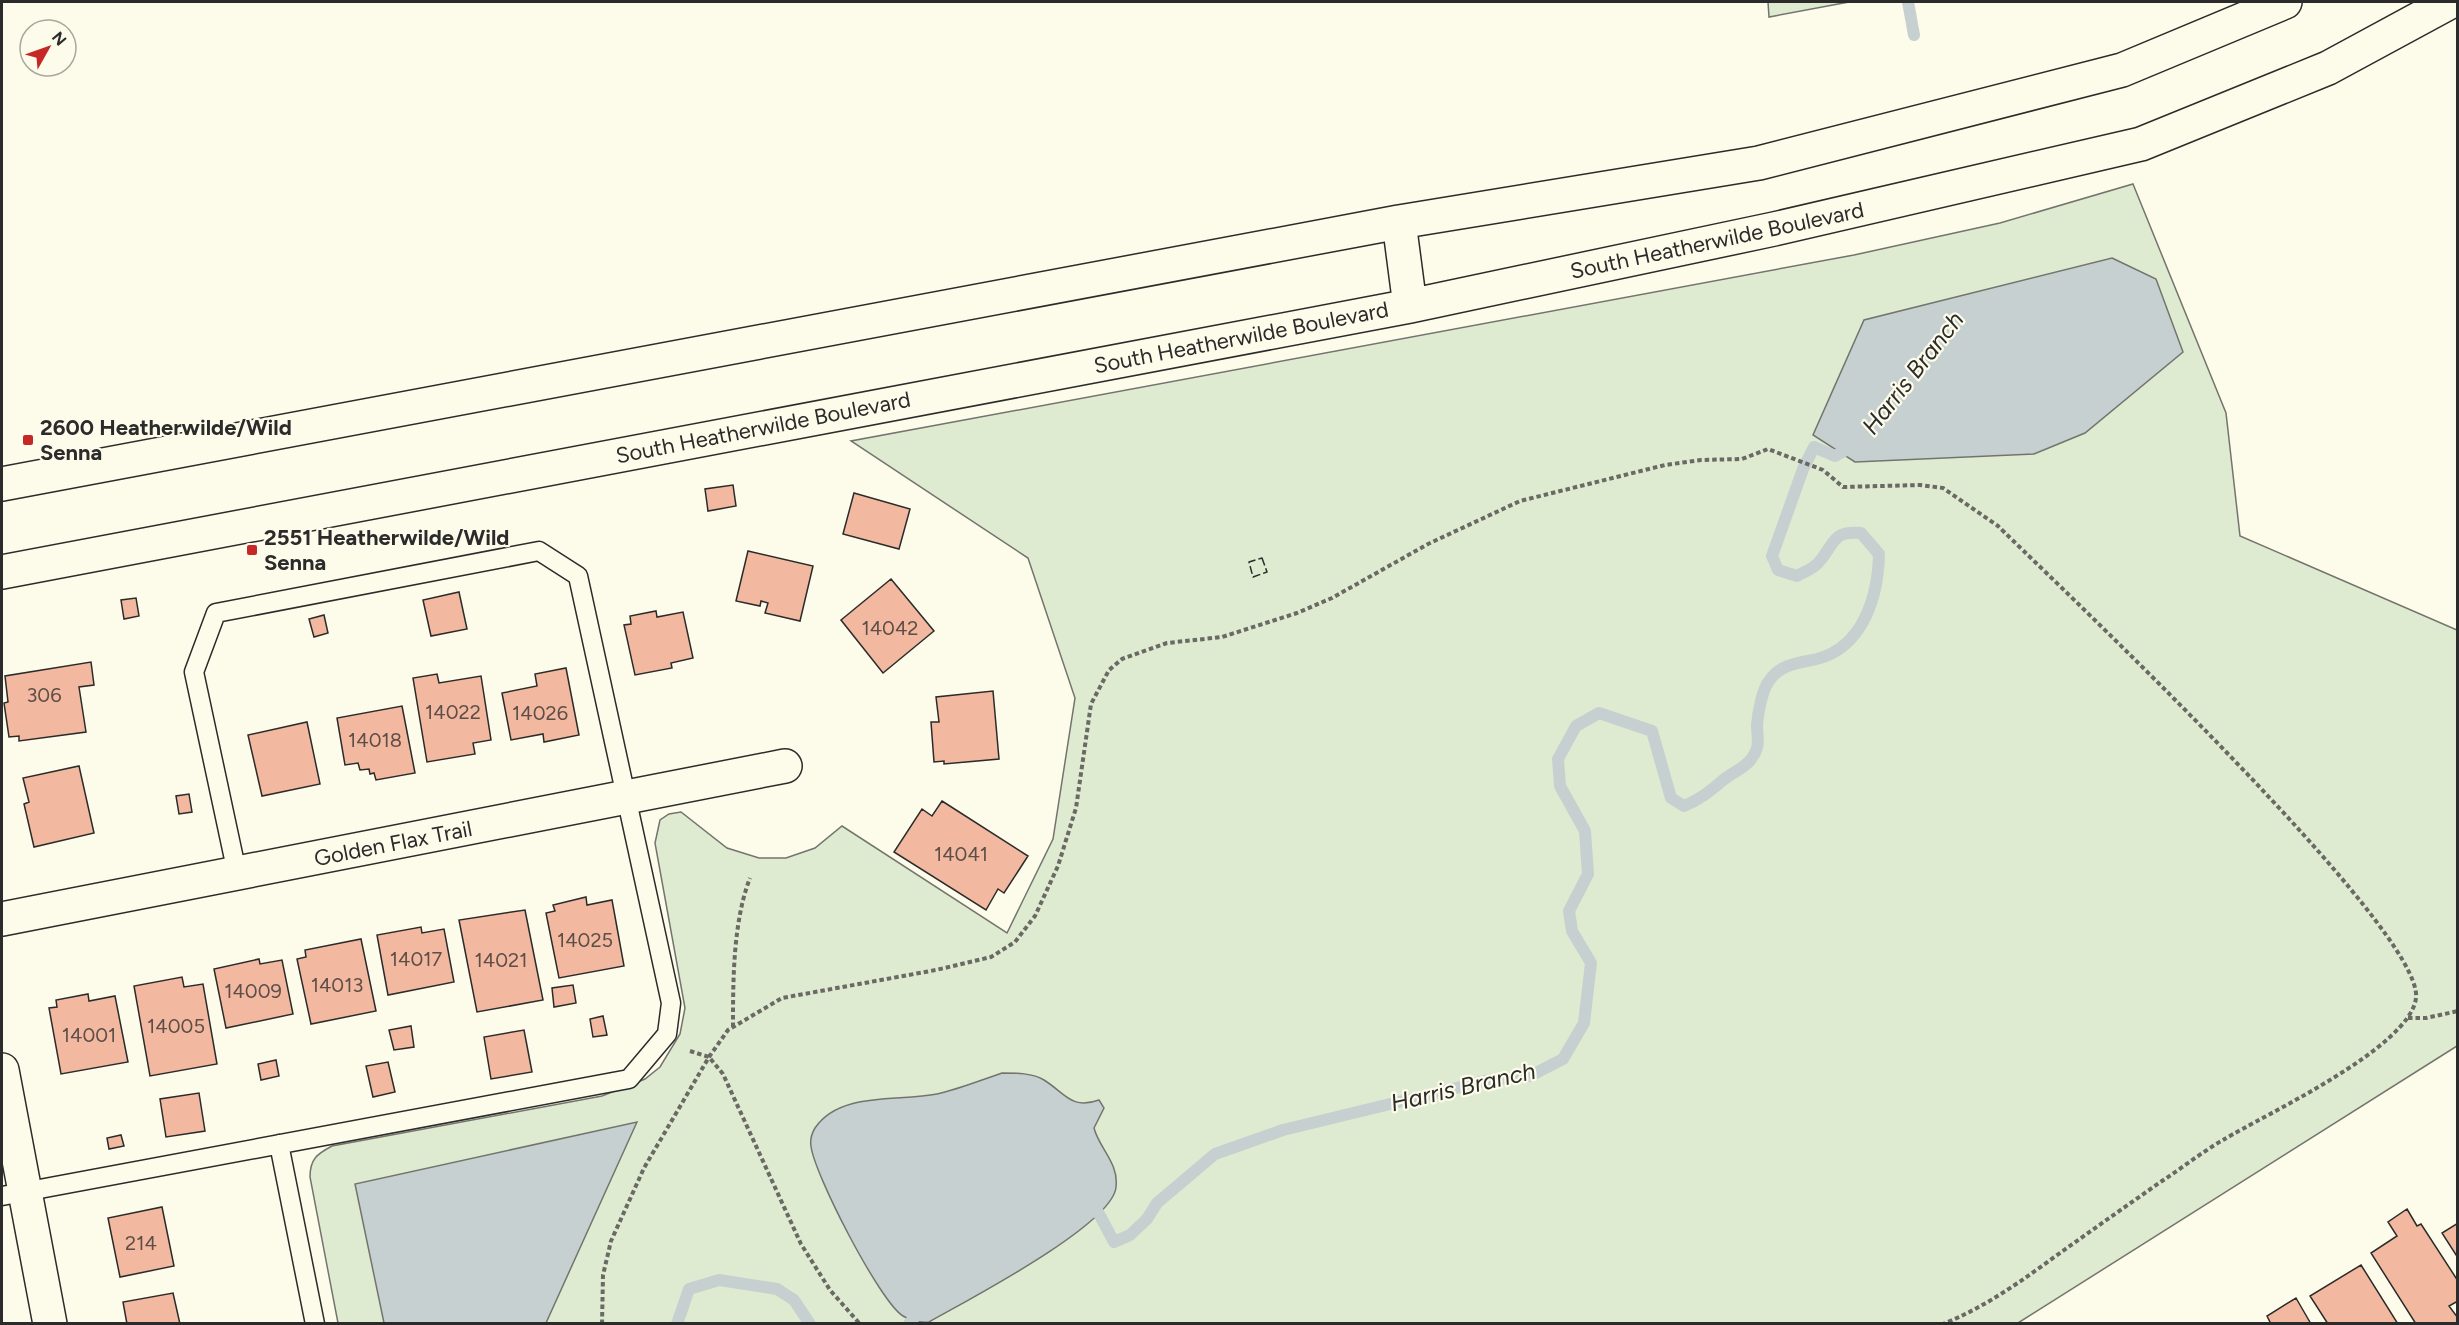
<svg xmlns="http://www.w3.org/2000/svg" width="2459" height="1325" font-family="Figtree,sans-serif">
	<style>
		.green { fill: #deebd1; stroke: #74746e; stroke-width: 1.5 }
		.water { fill: #c7d0d0; stroke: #74746e; stroke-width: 1.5 }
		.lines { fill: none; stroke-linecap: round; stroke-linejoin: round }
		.stream { stroke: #c7d0d0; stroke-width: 12 }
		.building { fill: #f2b8a0; stroke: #2b2b2b; stroke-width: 1.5 }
		.service-casing { stroke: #2b2b2b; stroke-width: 21 }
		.minor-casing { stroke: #2b2b2b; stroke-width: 36 }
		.secondary-casing { stroke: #2b2b2b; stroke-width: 36 }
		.path { stroke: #6a6964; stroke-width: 4; stroke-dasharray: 4.5 3; stroke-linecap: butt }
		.service { stroke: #fdfbea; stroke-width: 18 }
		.minor { stroke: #fdfbea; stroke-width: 33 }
		.secondary { stroke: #fdfbea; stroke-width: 33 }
		.fence { stroke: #2b2b2b; stroke-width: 1.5; stroke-dasharray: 8 3; stroke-linecap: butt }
		.poi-dot { fill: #c62828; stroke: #fdfbea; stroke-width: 2 }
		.labels { text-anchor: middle; stroke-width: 4.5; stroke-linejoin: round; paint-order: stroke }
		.number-label { font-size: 20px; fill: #5d4e48 }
		.street-label { font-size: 22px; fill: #2b2b2b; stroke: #fdfbea }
		.poi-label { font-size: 22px; font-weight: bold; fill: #2b2b2b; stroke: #fdfbea; text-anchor: start }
		.water-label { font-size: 24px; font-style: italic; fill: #2b2b2b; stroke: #fdfbea }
	</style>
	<rect width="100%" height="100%" fill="#fdfbea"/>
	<path class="green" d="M 1768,2 L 1849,2 L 1769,17 Z
		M 2133,184 L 2226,413 L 2240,536 L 2457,630 L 2457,1046 L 2018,1323 L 338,1323 L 310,1177 C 310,1159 317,1154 332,1146 L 602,1096 L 645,1079 L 660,1067 L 680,1034 L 685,1008 L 655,843 L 660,820 L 669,814 L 681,812 L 727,848 L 759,858 L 786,858 L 815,848 L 842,826 L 1007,933 L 1053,839 L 1075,698 L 1028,558 L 851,441 L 1854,255 L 2000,223 Z"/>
	<path class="water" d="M 2112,258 L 2156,279 L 2183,352 L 2085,433 L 2034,454 L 1855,462 L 1813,435 L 1864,320 Z
		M 1002,1073 C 1016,1073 1033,1073 1044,1080 C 1065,1093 1071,1110 1099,1100 L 1104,1108 L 1094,1128 C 1099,1148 1119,1163 1116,1187 C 1113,1225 964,1302 929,1322 C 919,1323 911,1321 903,1316 C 880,1302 814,1174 811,1146 C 810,1140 812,1133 815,1128 C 840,1091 898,1102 937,1094 C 959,1089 981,1080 1002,1073 Z
		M 637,1122 L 546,1323 L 384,1323 L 355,1184 Z"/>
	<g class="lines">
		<path class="stream" d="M 1908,2 L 1914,35
			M 1083,1209 L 1098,1212 L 1114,1242 L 1130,1235 L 1147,1219 L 1157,1203 L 1215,1154 L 1283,1130 L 1489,1080 L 1530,1076 L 1563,1059 L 1584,1023 L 1591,963 L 1572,931 L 1569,911 L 1588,874 L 1585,831 L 1560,786 L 1558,759 L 1576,726 L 1599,713 L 1652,731 L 1671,798 L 1684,806 C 1699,800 1709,792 1722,781 C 1735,770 1751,767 1757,748 C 1759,741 1757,732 1757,725 C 1758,713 1762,690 1769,681 C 1780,664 1798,663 1817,659 C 1863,647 1878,597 1879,554 L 1861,533 C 1831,530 1835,545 1818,563 C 1813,569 1804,572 1797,576 L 1778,570 L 1772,556 L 1803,469 L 1814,447 L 1835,456 L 1855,445
			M 677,1324 L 689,1289 L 719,1280 L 777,1289 L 794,1300 L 810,1324
			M 909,1324 L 922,1308"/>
	</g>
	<path class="building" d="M 733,485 L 736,506 L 708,511 L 705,489 Z
		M 854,493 L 910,509 L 899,549 L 843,534 Z
		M 748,551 L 813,566 L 800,621 L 765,613 L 768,603 L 761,601 L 760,606 L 736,601 Z
		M 891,579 L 934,631 L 883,673 L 841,620 Z
		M 459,592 L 467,629 L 431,636 L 423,600 Z
		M 136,598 L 139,616 L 124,619 L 121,600 Z
		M 656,611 L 657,617 L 683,612 L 693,658 L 671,663 L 672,668 L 635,675 L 624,625 L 631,624 L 630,616 Z
		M 324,615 L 328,633 L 314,637 L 309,619 Z
		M 91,662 L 94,685 L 79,687 L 86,732 L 19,741 L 19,736 L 9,737 L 4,703 L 8,702 L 5,676 Z
		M 566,668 L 579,735 L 544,742 L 543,734 L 511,740 L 502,693 L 537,686 L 535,674 Z
		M 437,674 L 439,683 L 481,676 L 491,740 L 473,743 L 475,754 L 427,762 L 413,678 Z
		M 993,691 L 999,759 L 944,764 L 944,761 L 934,762 L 931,722 L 939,722 L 936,697 Z
		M 402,706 L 415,773 L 376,780 L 374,773 L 370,774 L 369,769 L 360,770 L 358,763 L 345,765 L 337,718 Z
		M 307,722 L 320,784 L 262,796 L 248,735 Z
		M 79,766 L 94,833 L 34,847 L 24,804 L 29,802 L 23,778 Z
		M 189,794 L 192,812 L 179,814 L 176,796 Z
		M 942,801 L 1028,856 L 1004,893 L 998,889 L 986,910 L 894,852 L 922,809 L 932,816 Z
		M 586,897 L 587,905 L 612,900 L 624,966 L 559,978 L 546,913 L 555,911 L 553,905 Z
		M 525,910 L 543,1000 L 477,1012 L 459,920 Z
		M 421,927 L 422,933 L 444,929 L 454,982 L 388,995 L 377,935 Z
		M 361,939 L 376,1011 L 311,1024 L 297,959 L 306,957 L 305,950 Z
		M 259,959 L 260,964 L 282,960 L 293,1014 L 226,1028 L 214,969 Z
		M 182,977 L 184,987 L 203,984 L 217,1064 L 150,1076 L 134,986 Z
		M 573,985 L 576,1003 L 554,1007 L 552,988 Z
		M 88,994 L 89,1001 L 115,996 L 128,1062 L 61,1074 L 49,1008 L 57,1007 L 56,1000 Z
		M 603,1016 L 607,1035 L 593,1037 L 590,1019 Z
		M 411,1026 L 414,1047 L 394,1050 L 389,1030 Z
		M 524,1030 L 532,1072 L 491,1079 L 484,1037 Z
		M 276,1060 L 279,1076 L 261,1080 L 258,1064 Z
		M 388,1062 L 395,1092 L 373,1097 L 366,1066 Z
		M 199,1093 L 205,1131 L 166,1137 L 160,1099 Z
		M 121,1135 L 124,1146 L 109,1149 L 107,1138 Z
		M 162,1207 L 174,1266 L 120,1277 L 108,1218 Z
		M 2407,1209 L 2417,1226 L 2421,1224 L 2458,1281 L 2458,1301 L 2449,1306 L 2458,1318 L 2458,1324 L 2416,1324 L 2371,1253 L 2397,1236 L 2388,1222 Z
		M 2458,1223 L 2458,1258 L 2442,1233 Z
		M 2361,1265 L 2398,1324 L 2328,1324 L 2310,1296 Z
		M 173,1293 L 180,1324 L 127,1324 L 123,1302 Z
		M 2296,1298 L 2311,1324 L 2271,1324 L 2267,1316 Z"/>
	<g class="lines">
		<g class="service-casing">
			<path id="service" d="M 279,1144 L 315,1324
				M 2,1196 L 629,1079 L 667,1034 L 671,1003 L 578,576 L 539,551 L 216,613 L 194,672 L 237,873"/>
		</g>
		<g class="minor-casing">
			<path id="minor" d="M 2,919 L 785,766
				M 2,1070 L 50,1324"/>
		</g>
		<g class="secondary-casing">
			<path id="secondary" d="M 1399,222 L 1410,306
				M 2,484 L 1399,222 L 1759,163 L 2122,70 L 2285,2
				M 2,572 L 1410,306 L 1774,229 L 2141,144 L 2328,68 L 2450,2"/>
		</g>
		<path class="path" d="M 2408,1018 L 2426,1018 L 2458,1011
			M 733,1027 C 733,980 733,922 750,878
			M 690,1051 L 709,1057 L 723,1074 L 801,1244 L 830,1290 L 860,1324
			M 602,1324 L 603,1275 L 611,1241 L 644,1168 L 709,1057 L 728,1030 L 782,998 L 936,970 L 991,957 L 1015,942 L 1035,916 L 1058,866 L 1076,808 L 1091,704 L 1109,670 L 1122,659 L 1167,643 L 1222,637 L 1297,613 L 1332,598 L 1428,544 L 1520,501 L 1665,465 L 1701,460 L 1742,459 L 1768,449 L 1823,470 L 1843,487 L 1920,485 L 1943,488 L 1998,526 C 2062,589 2424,930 2416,998 C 2410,1048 2264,1115 2223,1140 C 2202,1152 2182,1168 2162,1181 C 2122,1209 2082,1237 2042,1266 C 2010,1289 1980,1309 1943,1324
			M 2054,1324 L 2070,1324"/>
		<use href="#service" class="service"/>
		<use href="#minor" class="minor"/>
		<use href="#secondary" class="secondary"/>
		<path class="fence" d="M 1262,558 L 1267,572 L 1253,577 L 1249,562 Z"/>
	</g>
	<g class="poi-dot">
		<rect x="22" y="434" width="12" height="12" rx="3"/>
		<rect x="246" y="544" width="12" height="12" rx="3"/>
	</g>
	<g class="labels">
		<g class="number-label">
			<text x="890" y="635">14042</text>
			<text x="44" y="702">306</text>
			<text x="453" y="719">14022</text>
			<text x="540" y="720">14026</text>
			<text x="375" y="747">14018</text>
			<text x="961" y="861">14041</text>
			<text x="585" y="947">14025</text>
			<text x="416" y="966">14017</text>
			<text x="501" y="967">14021</text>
			<text x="337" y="992">14013</text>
			<text x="253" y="998">14009</text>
			<text x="176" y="1033">14005</text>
			<text x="89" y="1042">14001</text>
			<text x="141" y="1250">214</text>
		</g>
		<g class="street-label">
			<text transform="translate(1717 240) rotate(-12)" y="8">South Heatherwilde Boulevard</text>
			<text transform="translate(1241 337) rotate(-11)" y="8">South Heatherwilde Boulevard</text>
			<text transform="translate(763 427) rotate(-11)" y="8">South Heatherwilde Boulevard</text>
			<text transform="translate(393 843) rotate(-11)" y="8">Golden Flax Trail</text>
		</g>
		<g class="poi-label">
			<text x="40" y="435">2600 Heatherwilde/Wild<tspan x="40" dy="25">Senna</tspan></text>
			<text x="264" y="545">2551 Heatherwilde/Wild<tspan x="264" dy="25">Senna</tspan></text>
		</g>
		<g class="water-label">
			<text transform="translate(1913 373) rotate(-52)" y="8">Harris Branch</text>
			<text transform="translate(1463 1087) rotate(-13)" y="8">Harris Branch</text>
		</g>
	</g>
	<rect width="2459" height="1325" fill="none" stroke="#2b2b2b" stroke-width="6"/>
	<g transform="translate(48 48) rotate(50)"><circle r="28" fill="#fdfbea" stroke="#a9a89e" stroke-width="1.5"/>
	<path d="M0-4.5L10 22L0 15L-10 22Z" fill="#c62828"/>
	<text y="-9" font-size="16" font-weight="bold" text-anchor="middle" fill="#2b2b2b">N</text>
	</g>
</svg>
